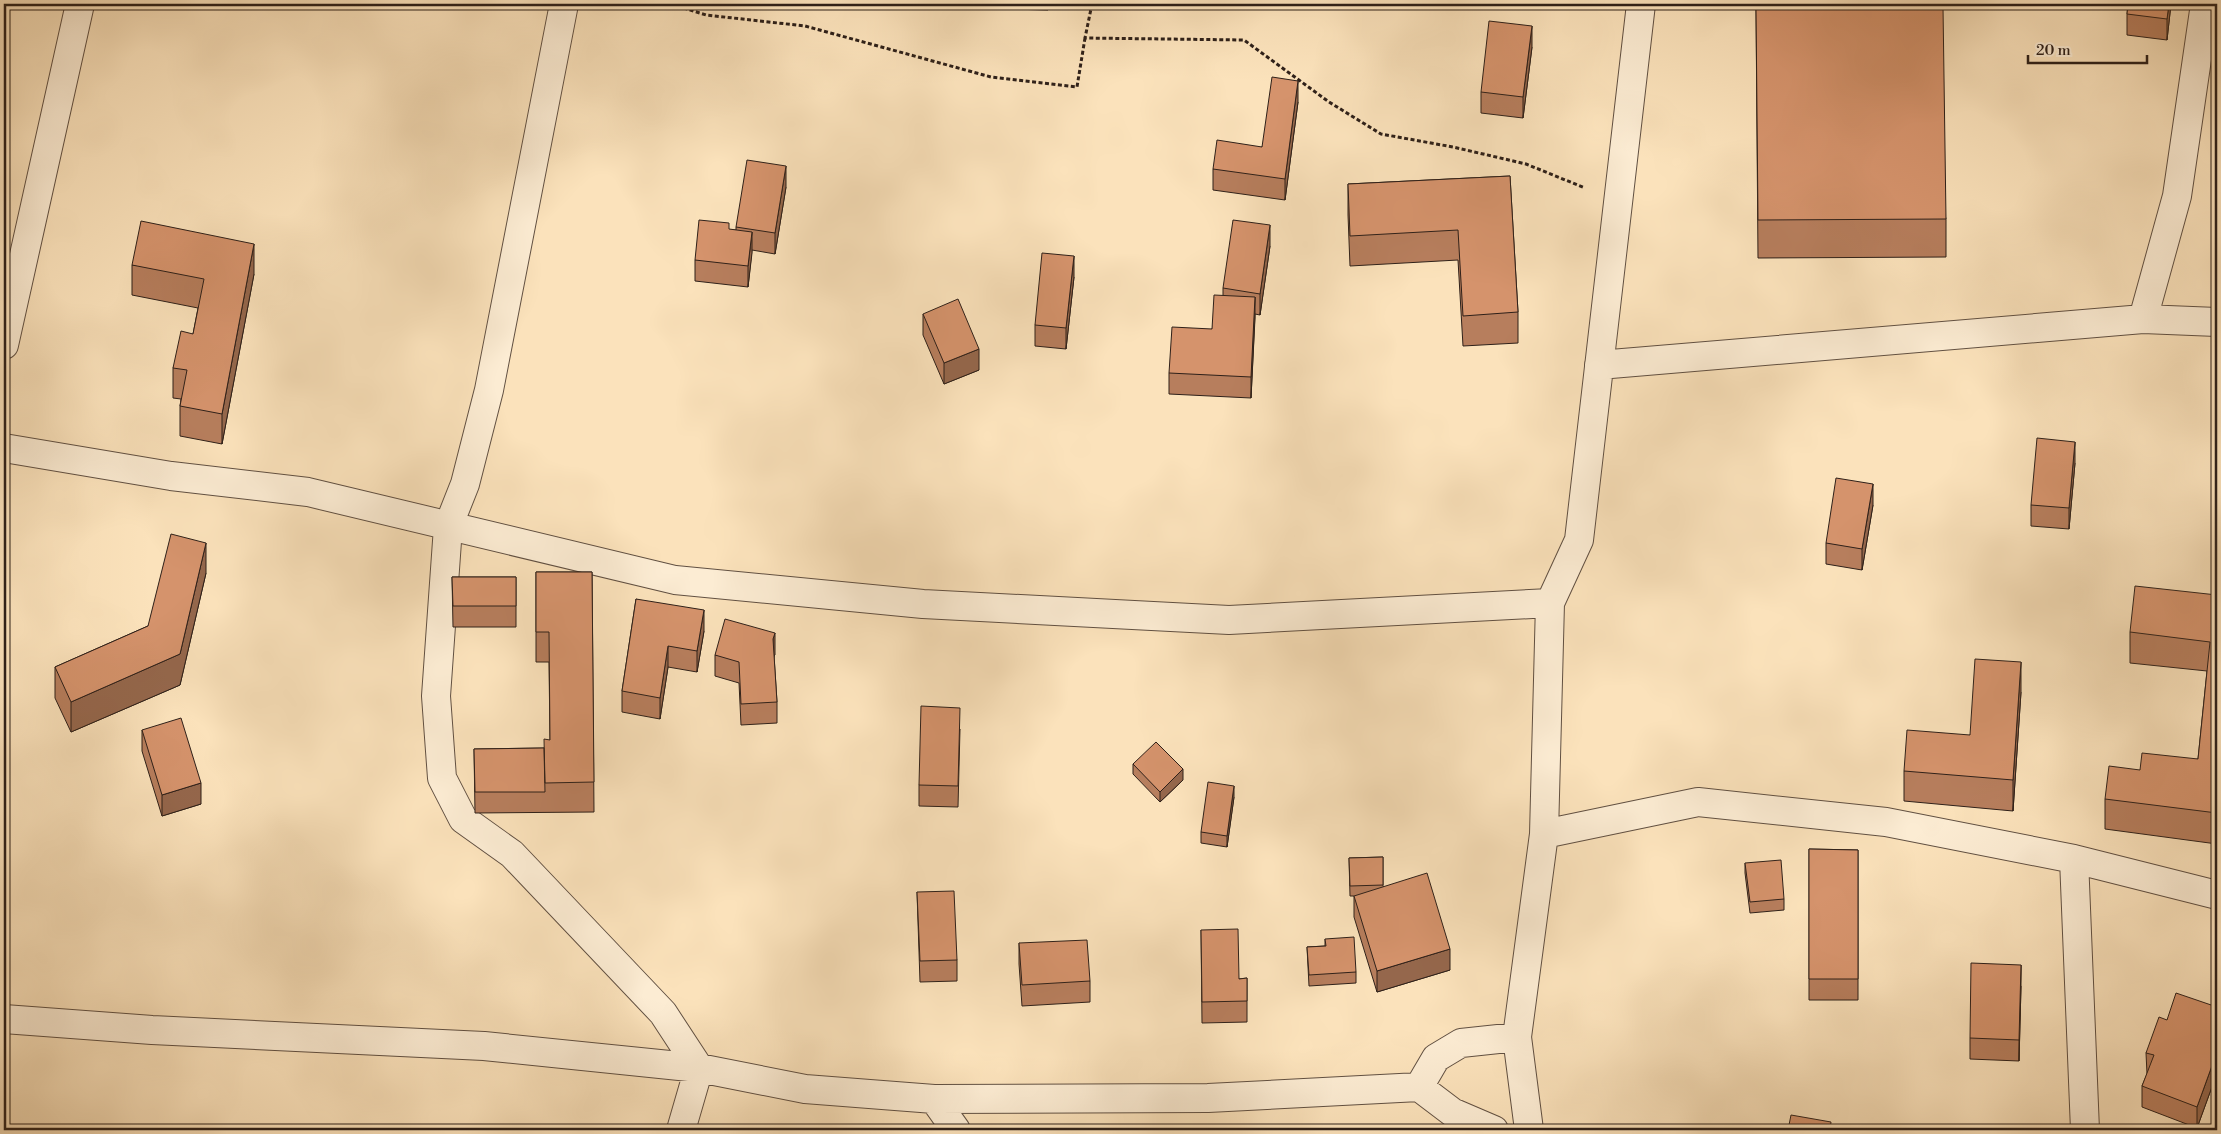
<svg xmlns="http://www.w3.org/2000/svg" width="2221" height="1134" font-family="'Libre Bodoni',serif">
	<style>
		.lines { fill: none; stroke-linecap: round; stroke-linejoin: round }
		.minor-casing { stroke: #615042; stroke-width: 30 }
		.path { stroke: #2e2019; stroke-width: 3; stroke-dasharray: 4 2.5; stroke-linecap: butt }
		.minor { stroke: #fcecd3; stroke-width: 28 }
		.wall { fill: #b77e5d; stroke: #2e2019 }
		.shaded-wall { fill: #95674c; stroke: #2e2019 }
		.building { fill: #d5936c; stroke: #2e2019 }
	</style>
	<rect width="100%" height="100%" fill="#fbe2bb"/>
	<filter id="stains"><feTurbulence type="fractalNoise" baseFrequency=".004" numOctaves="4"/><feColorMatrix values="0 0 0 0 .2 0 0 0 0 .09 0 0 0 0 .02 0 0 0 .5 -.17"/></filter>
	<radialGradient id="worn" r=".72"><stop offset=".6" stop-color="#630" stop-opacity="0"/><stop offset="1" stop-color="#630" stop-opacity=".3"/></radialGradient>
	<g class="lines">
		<g class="minor-casing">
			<path id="minor" d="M 564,4 L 489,390 L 465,484 L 448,527 L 436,696 L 442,778 L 463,819 L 512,854 L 663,1013 L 699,1068 L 681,1130
				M 2143,319 L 2177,196 L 2205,4
				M 4,345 L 80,4
				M 1599,365 L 2143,319 L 2217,322
				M 4,448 L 171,476 L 308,492 L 675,580 L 923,604 L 1229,620 L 1550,603
				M 1544,834 L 1698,802 L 1886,822 L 2074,859 L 2217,895
				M 2074,859 L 2085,1130
				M 4,1019 L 152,1030 L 484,1046 L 699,1068 L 805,1089 L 934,1099 L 1208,1098 L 1419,1087 L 1452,1112 L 1494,1130
				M 1419,1087 L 1436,1058 L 1461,1043 L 1517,1037
				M 934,1099 L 956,1130
				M 1529,1130 L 1517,1037 L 1544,834 L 1550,603 L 1579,540 L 1641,4"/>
		</g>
		<path class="path" d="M 671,4 L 706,15 L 805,26 L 991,77 L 1077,87 L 1085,38
			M 1092,4 L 1085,38 L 1244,40 L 1329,102 L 1381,134 L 1453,147 L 1526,164 L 1585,188"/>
		<use href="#minor" class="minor"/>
	</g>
	<path class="wall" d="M 1008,4 L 1049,4 L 1048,10 L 1008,9 Z
		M 1407,4 L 1481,4 L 1481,7 L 1407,8 Z
		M 2128,4 L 2171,4 L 2167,40 L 2127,35 L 2127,14 Z
		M 1756,8 L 1897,8 L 1946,219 L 1946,257 L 1758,258 Z
		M 1532,47 L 1523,118 L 1481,113 L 1481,92 Z
		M 1298,102 L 1285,200 L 1213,190 L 1213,169 L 1262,147 Z
		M 1510,176 L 1518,312 L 1518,343 L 1463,346 L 1458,260 L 1350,266 L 1348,215 L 1348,184 Z
		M 786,187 L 775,254 L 752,250 L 748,287 L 695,281 L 695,260 L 729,230 L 736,230 L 736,227 Z
		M 1270,246 L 1260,315 L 1255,314 L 1251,398 L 1169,394 L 1169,373 L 1212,329 L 1223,296 L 1223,288 Z
		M 132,265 L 254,274 L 222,444 L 180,436 L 180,406 L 181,399 L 173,398 L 173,368 L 193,334 L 198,308 L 132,295 Z
		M 1074,277 L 1066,349 L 1035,346 L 1035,325 Z
		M 923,314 L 979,370 L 944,384 L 923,335 Z
		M 2075,463 L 2069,529 L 2031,526 L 2031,505 Z
		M 1873,505 L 1862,570 L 1826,564 L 1826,543 Z
		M 536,572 L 592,572 L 594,812 L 475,813 L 474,749 L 544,748 L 550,740 L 549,662 L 536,662 Z
		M 206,573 L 180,685 L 71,732 L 55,698 L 55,667 L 148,626 Z
		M 452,577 L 516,577 L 516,627 L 453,627 Z
		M 2217,595 L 2217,844 L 2105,829 L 2105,799 L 2140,770 L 2198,759 L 2207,671 L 2130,663 L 2130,632 Z
		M 636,599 L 704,631 L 697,672 L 668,667 L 660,719 L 622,712 L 622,691 Z
		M 775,654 L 774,656 L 777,702 L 777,723 L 741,725 L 739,683 L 715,676 L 715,655 Z
		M 2021,692 L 2013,811 L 1904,801 L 1904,771 L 1970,735 Z
		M 960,729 L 958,807 L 919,806 L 919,785 Z
		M 142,730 L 201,804 L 162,816 L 142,751 Z
		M 1133,764 L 1183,780 L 1160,802 L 1133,774 Z
		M 1234,797 L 1227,847 L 1201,843 L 1201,832 Z
		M 1809,849 L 1858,850 L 1858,1000 L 1809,1000 Z
		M 1383,857 L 1383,886 L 1450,970 L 1377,992 L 1354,917 L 1354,896 L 1350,896 L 1349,858 Z
		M 1745,863 L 1784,899 L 1784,910 L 1750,913 L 1745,873 Z
		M 917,892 L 957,960 L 957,981 L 920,982 Z
		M 1201,930 L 1239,979 L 1247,978 L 1247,1022 L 1202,1023 Z
		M 1325,939 L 1356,972 L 1356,983 L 1309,986 L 1307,947 L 1325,946 Z
		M 1019,943 L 1090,981 L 1090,1002 L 1022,1006 L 1019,964 Z
		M 2021,986 L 2019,1061 L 1970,1059 L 1970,1038 Z
		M 2217,1007 L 2217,1073 L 2197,1128 L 2142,1107 L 2142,1086 L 2147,1074 L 2146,1053 L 2167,1020 Z"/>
	<path class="shaded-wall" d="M 2169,4 L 2171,4 L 2167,40 L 2167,19 Z
		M 1532,26 L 1532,47 L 1523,118 L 1523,97 Z
		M 1298,81 L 1298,102 L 1285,200 L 1285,179 Z
		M 786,166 L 786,187 L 775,254 L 775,233 Z
		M 1270,225 L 1270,246 L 1260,315 L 1260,294 Z
		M 752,232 L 752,253 L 748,287 L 748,266 Z
		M 254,244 L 254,274 L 222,444 L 222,414 Z
		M 1074,256 L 1074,277 L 1066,349 L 1066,328 Z
		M 1255,297 L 1255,318 L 1251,398 L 1251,377 Z
		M 979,349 L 979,370 L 944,384 L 944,363 Z
		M 2075,442 L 2075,463 L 2069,529 L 2069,508 Z
		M 1873,484 L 1873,505 L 1862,570 L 1862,549 Z
		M 206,543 L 206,573 L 180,685 L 71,732 L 71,702 L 180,654 Z
		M 704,610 L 704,631 L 697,672 L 697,651 Z
		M 775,633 L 775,654 L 773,660 L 773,639 Z
		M 668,646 L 668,667 L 660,719 L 660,698 Z
		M 2021,662 L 2021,692 L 2013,811 L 2013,780 Z
		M 1183,769 L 1183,780 L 1160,802 L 1160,792 Z
		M 201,783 L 201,804 L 162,816 L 162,795 Z
		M 1234,786 L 1234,797 L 1227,847 L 1227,836 Z
		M 1450,949 L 1450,970 L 1377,992 L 1377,971 Z
		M 2021,965 L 2021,986 L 2019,1061 L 2019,1040 Z
		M 2217,1052 L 2217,1073 L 2197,1128 L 2197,1107 Z"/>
	<path class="building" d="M 1813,4 L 1897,4 L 1897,7 L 1813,8 Z
		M 2128,4 L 2169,4 L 2167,19 L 2127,14 Z
		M 1943,7 L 1946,219 L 1758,220 L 1756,8 Z
		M 1489,21 L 1532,26 L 1523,97 L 1481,92 Z
		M 1272,77 L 1298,81 L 1285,179 L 1213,169 L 1217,140 L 1262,147 Z
		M 747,160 L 786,166 L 775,233 L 736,227 Z
		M 1510,176 L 1518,312 L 1463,316 L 1458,230 L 1350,236 L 1348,184 Z
		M 699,220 L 729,223 L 729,229 L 752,232 L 748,266 L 695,260 Z
		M 1233,220 L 1270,225 L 1260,294 L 1223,288 Z
		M 141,221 L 254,244 L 222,414 L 180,406 L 187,370 L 173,368 L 181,331 L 193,334 L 204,279 L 132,265 Z
		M 1042,253 L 1074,256 L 1066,328 L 1035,325 Z
		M 1214,295 L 1255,297 L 1251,377 L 1169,373 L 1172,327 L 1212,329 Z
		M 958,299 L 979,349 L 944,363 L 923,314 Z
		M 2037,438 L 2075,442 L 2069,508 L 2031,505 Z
		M 1836,478 L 1873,484 L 1862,549 L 1826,543 Z
		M 171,534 L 206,543 L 180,654 L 71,702 L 55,667 L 148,626 Z
		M 536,572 L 592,572 L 594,782 L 545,783 L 544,739 L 550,740 L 549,632 L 536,632 Z
		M 452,577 L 516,577 L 516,606 L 453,606 Z
		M 2135,586 L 2217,595 L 2217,813 L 2105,799 L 2109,766 L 2140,770 L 2142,753 L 2198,759 L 2210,642 L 2130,632 Z
		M 636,599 L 704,610 L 697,651 L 668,646 L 660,698 L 622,691 Z
		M 725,619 L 775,633 L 773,639 L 777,702 L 741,704 L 739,662 L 715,655 Z
		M 1975,659 L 2021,662 L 2013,780 L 1904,771 L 1907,730 L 1970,735 Z
		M 921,706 L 960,708 L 958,786 L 919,785 Z
		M 181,718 L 201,783 L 162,795 L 142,730 Z
		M 1156,742 L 1183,769 L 1160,792 L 1133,764 Z
		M 544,748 L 545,792 L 475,792 L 474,749 Z
		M 1208,782 L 1234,786 L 1227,836 L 1201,832 Z
		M 1809,849 L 1858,850 L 1858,979 L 1809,979 Z
		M 1383,857 L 1383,885 L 1350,886 L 1349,858 Z
		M 1781,860 L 1784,899 L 1750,902 L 1745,863 Z
		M 1427,873 L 1450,949 L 1377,971 L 1354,896 Z
		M 954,891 L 957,960 L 920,961 L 917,892 Z
		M 1238,929 L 1239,979 L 1247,978 L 1247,1001 L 1202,1002 L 1201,930 Z
		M 1354,937 L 1356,972 L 1309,975 L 1307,947 L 1326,946 L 1325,939 Z
		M 1087,940 L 1090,981 L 1022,985 L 1019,943 Z
		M 1971,963 L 2021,965 L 2019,1040 L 1970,1038 Z
		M 2176,993 L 2217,1007 L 2217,1052 L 2197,1107 L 2142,1086 L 2154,1055 L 2146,1053 L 2159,1017 L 2167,1020 Z
		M 1791,1115 L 1831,1122 L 1830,1130 L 1788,1130 Z
		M 46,1128 L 82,1129 L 82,1130 L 46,1130 Z"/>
	<rect width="2221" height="1134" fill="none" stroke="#fbe2bb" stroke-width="20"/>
	<rect x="5" y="5" width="2211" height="1124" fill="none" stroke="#2e2019" stroke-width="2.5"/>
	<rect x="10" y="10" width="2201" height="1114" fill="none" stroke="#2e2019"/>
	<path d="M2028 55v8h119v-8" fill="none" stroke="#2e2019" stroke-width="2.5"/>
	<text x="2036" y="55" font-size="15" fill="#2e2019" stroke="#fcecd3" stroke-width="4" paint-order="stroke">20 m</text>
	<rect width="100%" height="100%" filter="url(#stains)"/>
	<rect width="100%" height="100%" fill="url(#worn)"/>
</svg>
